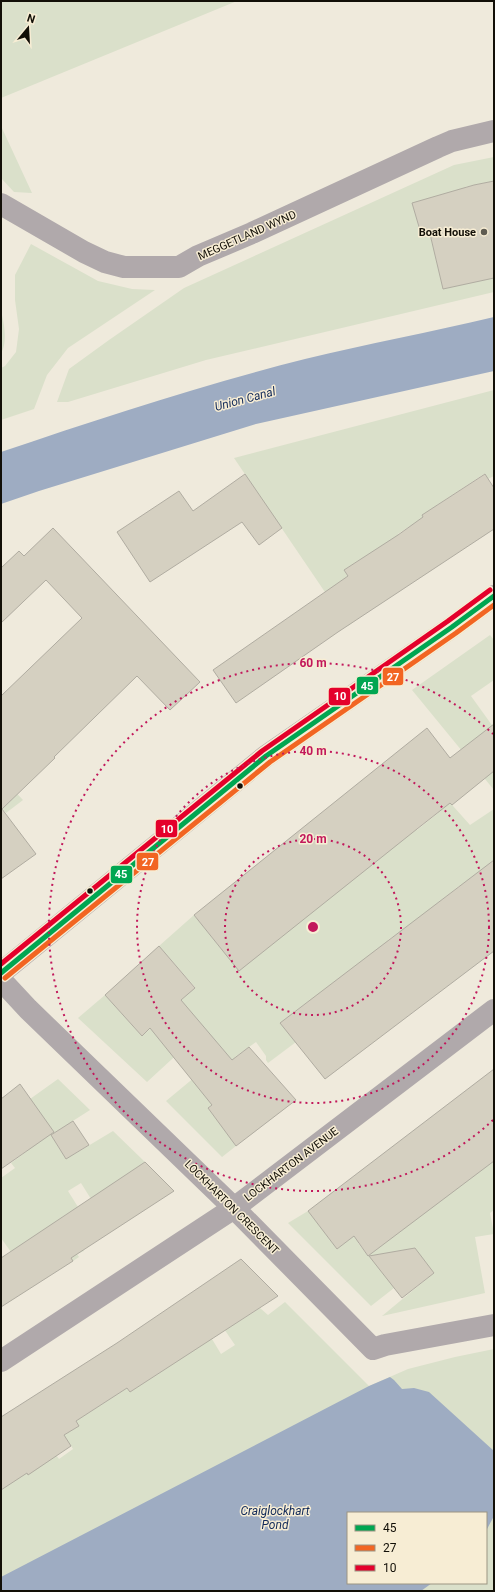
<svg xmlns="http://www.w3.org/2000/svg" width="495" height="1592" font-family="Roboto,sans-serif">
	<style>
		.green { fill: #dae0ca; fill-rule: evenodd }
		.water { fill: #9eacc2 }
		.building { fill: #d5d0c1; stroke: #b0aca1 }
		.lines { fill: none; stroke-linecap: round; stroke-linejoin: round }
		.minor { stroke: #b0a9ab; stroke-width: 22 }
		.bus-1-casing { stroke: #f7edd4; stroke-width: 8 }
		.bus-2-casing { stroke: #f7edd4; stroke-width: 8 }
		.bus-3-casing { stroke: #f7edd4; stroke-width: 8 }
		.bus-1 { stroke: #00a651; stroke-width: 5 }
		.bus-2 { stroke: #f26522; stroke-width: 5 }
		.bus-3 { stroke: #e4002b; stroke-width: 5 }
		.ring { fill: none; stroke: #c2185b; stroke-width: 2; stroke-dasharray: 2 4 }
		.poi-dot { fill: #5f5c52; stroke: #f7edd4; stroke-width: 1.5 }
		.bus-dot { fill: #120f07; stroke: #f7edd4; stroke-width: 1.5 }
		.labels { text-anchor: middle; stroke-width: 3; stroke-linejoin: round; paint-order: stroke }
		.poi-label { font-size: 11px; font-weight: bold; fill: #120f07; stroke: #f7edd4; text-anchor: end }
		.street-label { font-size: 11px; fill: #120f07; stroke: #f7edd4 }
		.water-label { font-size: 12px; font-style: italic; fill: #102959; stroke: #f7edd4 }
		.centre { fill: #c2185b; stroke: #f7edd4; stroke-width: 2 }
		.ring-label { font-size: 12px; text-anchor: middle; font-weight: bold; fill: #c2185b; stroke: #f7edd4; stroke-width: 3; stroke-linejoin: round; paint-order: stroke }
		.line-badge { stroke: #f7edd4; stroke-width: 1.5 }
		.badge-label { font-size: 11px; text-anchor: middle; font-weight: bold; fill: #fff }
	</style>
	<rect width="100%" height="100%" fill="#efeadc"/>
	<path class="green" d="M 1,1 L 237,1 L 1,98 Z
		M 1,126 L 32,193 L 14,192 L 1,178 Z
		M 494,157 L 494,181 L 465,187 L 482,280 L 494,278 L 494,292 L 206,360 L 68,402 L 57,402 L 69,369 L 109,340 L 184,288 L 454,165 Z
		M 31,244 L 98,281 L 132,289 L 155,290 L 68,348 L 47,375 L 34,409 L 1,420 L 1,368 L 5,366 L 16,352 L 19,329 L 15,300 L 15,275 Z
		M 1,311 C 4,323 8,342 1,353 Z
		M 494,390 L 494,476 L 488,479 L 484,474 L 437,505 L 439,515 L 414,531 L 410,526 L 398,534 L 402,540 L 385,544 L 344,570 L 348,576 L 334,586 L 356,620 L 348,626 L 234,458 Z
		M 490,635 L 494,640 L 494,680 L 471,696 L 494,728 L 494,790 L 412,690 Z
		M 1,777 L 23,800 L 6,813 L 1,807 Z
		M 437,788 L 470,825 L 494,809 L 494,860 L 491,862 L 494,867 L 470,900 L 459,886 L 439,902 L 450,915 L 408,926 L 388,940 L 399,954 L 306,1003 L 285,1019 L 296,1032 L 304,1036 L 268,1063 L 266,1060 L 266,1056 L 256,1042 L 235,1057 L 245,1071 L 226,1094 L 208,1108 L 236,1146 L 222,1157 L 166,1101 L 213,1062 L 177,1004 L 195,987 L 159,946 L 194,915 L 239,971 L 407,817 L 417,830 L 438,813 Z
		M 105,995 L 142,1036 L 160,1020 L 184,1048 L 147,1082 L 78,1018 Z
		M 58,1079 L 90,1110 L 51,1135 L 60,1150 L 73,1155 L 113,1131 L 145,1162 L 91,1199 L 81,1183 L 68,1191 L 78,1207 L 62,1217 L 84,1251 L 77,1254 L 79,1257 L 73,1261 L 11,1252 L 1,1238 L 1,1178 L 15,1168 L 11,1163 L 27,1151 L 13,1131 L 23,1104 Z
		M 494,1158 L 494,1210 L 490,1213 L 494,1234 L 475,1237 L 485,1293 L 382,1316 L 434,1273 L 426,1263 L 371,1306 L 288,1223 L 308,1211 L 337,1249 L 355,1235 L 358,1239 L 358,1243 L 368,1256 Z
		M 285,1302 L 369,1386 L 408,1369 L 455,1357 L 494,1349 L 494,1591 L 1,1591 L 1,1489 L 52,1450 L 59,1459 L 73,1449 L 64,1435 L 79,1426 L 76,1421 L 127,1388 L 130,1392 L 186,1355 L 209,1334 L 221,1354 L 235,1345 L 222,1326 L 238,1322 L 260,1308 L 268,1315 ZM 348,1513 L 486,1513 L 486,1583 L 348,1583 Z"/>
	<path class="water" d="M 494,317 L 494,371 L 256,424 L 39,491 L 1,504 L 1,452 C 101,418 202,385 305,359 C 367,344 431,332 494,317 Z
		M 390,1377 L 394,1380 L 402,1389 L 414,1388 L 429,1392 L 494,1451 L 494,1516 L 486,1531 L 486,1513 L 348,1513 L 348,1583 L 432,1583 L 421,1591 L 1,1591 L 1,1577 L 369,1386 Z"/>
	<path class="building" d="M 494,181 L 494,278 L 443,289 L 430,234 L 422,237 L 412,203 L 474,185 Z
		M 245,474 L 282,528 L 259,545 L 242,522 L 150,582 L 117,532 L 179,491 L 193,511 Z
		M 485,474 L 494,488 L 494,529 L 338,632 L 236,703 L 213,670 L 348,576 L 344,570 L 398,535 L 423,517 L 422,515 Z
		M 53,528 L 200,682 L 170,710 L 137,676 L 54,757 L 55,758 L 2,809 L 36,854 L 1,879 L 1,696 L 82,618 L 46,580 L 1,623 L 1,568 L 19,551 L 24,556 Z
		M 494,724 L 494,771 L 452,805 L 450,803 L 417,829 L 239,971 L 194,915 L 427,728 L 450,758 Z
		M 494,860 L 494,951 L 325,1079 L 280,1023 Z
		M 159,946 L 195,988 L 181,1000 L 232,1060 L 249,1047 L 296,1100 L 236,1146 L 208,1108 L 212,1105 L 150,1028 L 142,1036 L 105,995 Z
		M 494,1069 L 494,1161 L 368,1256 L 354,1236 L 337,1249 L 308,1211 Z
		M 20,1084 L 54,1132 L 1,1169 L 1,1099 Z
		M 73,1121 L 89,1145 L 66,1159 L 51,1135 Z
		M 145,1162 L 174,1191 L 71,1258 L 73,1261 L 1,1307 L 1,1258 Z
		M 415,1248 L 434,1273 L 402,1298 L 369,1256 Z
		M 241,1259 L 278,1296 L 130,1392 L 127,1388 L 76,1421 L 79,1426 L 64,1435 L 71,1446 L 28,1475 L 27,1473 L 1,1490 L 1,1417 L 117,1343 Z"/>
	<g class="lines">
		<path class="minor" d="M 1,204 L 84,252 L 105,262 L 124,267 L 179,267 L 198,256 L 252,233 L 438,147 L 452,141 L 494,131
			M 1,973 L 266,756 L 452,627 L 494,596
			M 1,980 L 28,1009 L 234,1208 L 373,1349 L 385,1345 L 494,1325
			M 1,1361 L 234,1208 L 494,1010"/>
		<g class="bus-1-casing">
			<path id="bus-1" d="M 1,973 L 266,756 L 452,627 L 494,596"/>
		</g>
		<g class="bus-2-casing">
			<path id="bus-2" d="M 5,978 L 270,762 L 456,633 L 494,605"/>
		</g>
		<g class="bus-3-casing">
			<path id="bus-3" d="M 1,964 L 262,751 L 448,621 L 490,590"/>
		</g>
		<use href="#bus-1" class="bus-1"/>
		<use href="#bus-2" class="bus-2"/>
		<use href="#bus-3" class="bus-3"/>
	</g>
	<g class="ring">
		<circle cx="313" cy="927" r="88"/>
		<circle cx="313" cy="927" r="176"/>
		<path d="M493 1120A264 264 0 1 1 493 734"/>
	</g>
	<circle class="poi-dot" cx="484" cy="232" r="4"/>
	<g class="bus-dot">
		<circle cx="240" cy="786" r="3.5"/>
		<circle cx="90" cy="891" r="3.5"/>
	</g>
	<g class="labels">
		<g class="poi-label">
			<text x="476" y="236">Boat House</text>
		</g>
		<g class="street-label">
			<text transform="translate(247 235) rotate(-24)" y="4">MEGGETLAND WYND</text>
			<text transform="translate(291 1164) rotate(-37)" y="4">LOCKHARTON AVENUE</text>
			<text transform="translate(232 1207) rotate(45)" y="4">LOCKHARTON CRESCENT</text>
		</g>
		<g class="water-label">
			<text transform="translate(245 399) rotate(-15)" y="4">Union Canal</text>
			<text x="275" y="1515">Craiglockhart<tspan x="275" dy="14">Pond</tspan></text>
		</g>
	</g>
	<circle cx="313" cy="927" r="6" class="centre"/>
	<g class="ring-label">
		<text x="313" y="667">60 m</text>
		<text x="313" y="755">40 m</text>
		<text x="313" y="843">20 m</text>
	</g>
	<g class="line-badge">
		<rect x="382" y="667" width="22" height="19" rx="4" fill="#f26522"/>
		<rect x="356" y="676" width="23" height="19" rx="4" fill="#00a651"/>
		<rect x="328" y="687" width="23" height="19" rx="4" fill="#e4002b"/>
		<rect x="155" y="819" width="23" height="19" rx="4" fill="#e4002b"/>
		<rect x="136" y="852" width="23" height="19" rx="4" fill="#f26522"/>
		<rect x="110" y="865" width="23" height="19" rx="4" fill="#00a651"/>
	</g>
	<g class="badge-label">
		<text x="393" y="681">27</text>
		<text x="367" y="690">45</text>
		<text x="340" y="700">10</text>
		<text x="167" y="833">10</text>
		<text x="148" y="866">27</text>
		<text x="121" y="878">45</text>
	</g>
	<rect width="495" height="1592" fill="none" stroke="#120f07" stroke-width="4"/>
	<rect x="347" y="1512" width="140" height="72" fill="#f7edd4" stroke="#9b9482"/>
	<rect x="355" y="1525" width="20" height="6" fill="#00a651" stroke="#9b9482"/>
	<text x="383" y="1532" font-size="12" fill="#120f07">45</text>
	<rect x="355" y="1545" width="20" height="6" fill="#f26522" stroke="#9b9482"/>
	<text x="383" y="1552" font-size="12" fill="#120f07">27</text>
	<rect x="355" y="1565" width="20" height="6" fill="#e4002b" stroke="#9b9482"/>
	<text x="383" y="1572" font-size="12" fill="#120f07">10</text>
	<g transform="translate(28 28) rotate(18)" stroke="#f7edd4" stroke-width="3" paint-order="stroke">
	<path d="M0-3L7 15L0 10L-7 15Z" fill="#120f07"/>
	<text y="-6" font-size="11" font-weight="bold" text-anchor="middle" fill="#120f07">N</text>
	</g>
</svg>
